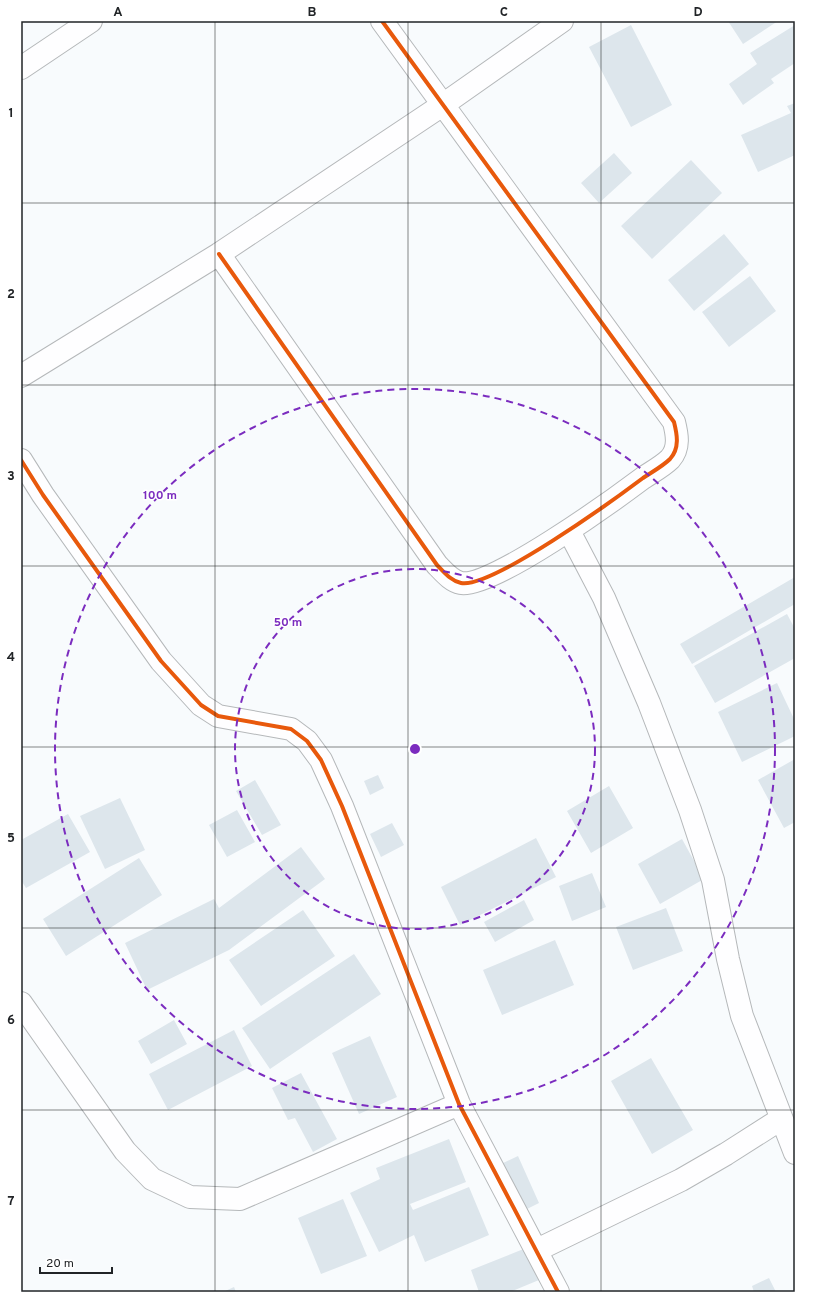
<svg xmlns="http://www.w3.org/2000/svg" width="816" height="1313" font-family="Overpass,sans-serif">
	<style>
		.building { fill: #dde6ec }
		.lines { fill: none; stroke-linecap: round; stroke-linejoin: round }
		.minor-casing { stroke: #b5b8ba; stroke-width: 24 }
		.minor { stroke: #fefeff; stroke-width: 22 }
		.cycleway-casing { stroke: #fff; stroke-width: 6 }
		.cycleway { stroke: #e8590c; stroke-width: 4 }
		.grid { fill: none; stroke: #212427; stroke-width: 1; stroke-opacity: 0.55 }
		.ring { fill: none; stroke: #7b2cbf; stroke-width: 2; stroke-dasharray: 7 5 }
		.centre { fill: #7b2cbf; stroke: #fff; stroke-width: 2 }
		.ring-label { font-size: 12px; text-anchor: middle; font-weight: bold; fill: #7b2cbf; stroke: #fff; stroke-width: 3; stroke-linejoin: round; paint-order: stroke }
		.neatline { fill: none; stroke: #212427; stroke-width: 1.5 }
		.grid-label { font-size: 13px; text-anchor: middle; font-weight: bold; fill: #212427 }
	</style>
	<rect width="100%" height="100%" fill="#f8fbfd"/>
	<path class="building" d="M 728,21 L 778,21 L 743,44 Z
		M 631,25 L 672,105 L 631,127 L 589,47 Z
		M 795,25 L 795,63 L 771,79 L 774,83 L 743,105 L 729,84 L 757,64 L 750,53 Z
		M 795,103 L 795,155 L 758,172 L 741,135 L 791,113 L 787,106 Z
		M 614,153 L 632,173 L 599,203 L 581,183 Z
		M 691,160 L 722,193 L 652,259 L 621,226 Z
		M 724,234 L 749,264 L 694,311 L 668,280 Z
		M 750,276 L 776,311 L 729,347 L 702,312 Z
		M 795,577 L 795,604 L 692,664 L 680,644 Z
		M 787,614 L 795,629 L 795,658 L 715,703 L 694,666 Z
		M 777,683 L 795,721 L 795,736 L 742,762 L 718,712 Z
		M 795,759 L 795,822 L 784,828 L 758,780 Z
		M 378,775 L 384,788 L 370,795 L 364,781 Z
		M 255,780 L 281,825 L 262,835 L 236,791 Z
		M 609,786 L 633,828 L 591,853 L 567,811 Z
		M 120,798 L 145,850 L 105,869 L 80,816 Z
		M 237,810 L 255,842 L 227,857 L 209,825 Z
		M 68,814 L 90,852 L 26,888 L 21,880 L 21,840 Z
		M 392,823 L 404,845 L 381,857 L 370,834 Z
		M 536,838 L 556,877 L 460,925 L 441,887 Z
		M 682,839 L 704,879 L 660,904 L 638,864 Z
		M 301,847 L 325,879 L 229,950 L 147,990 L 125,943 L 214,899 L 219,908 Z
		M 139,858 L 162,895 L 66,956 L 43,919 Z
		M 592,873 L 606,907 L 572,921 L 559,886 Z
		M 524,900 L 534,920 L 495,942 L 484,922 Z
		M 666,908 L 683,951 L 633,970 L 616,927 Z
		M 303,910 L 335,956 L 261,1006 L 229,960 Z
		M 555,940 L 574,985 L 502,1015 L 483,970 Z
		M 354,954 L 381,994 L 270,1069 L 242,1028 Z
		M 174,1020 L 187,1044 L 151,1064 L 138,1041 Z
		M 234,1030 L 252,1066 L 168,1110 L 149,1074 Z
		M 370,1036 L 397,1097 L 359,1114 L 332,1053 Z
		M 651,1058 L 693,1130 L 652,1154 L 611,1081 Z
		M 301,1073 L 337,1139 L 313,1152 L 295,1118 L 288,1120 L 272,1088 Z
		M 449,1139 L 466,1182 L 410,1204 L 413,1210 L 469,1187 L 489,1235 L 425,1262 L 414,1235 L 379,1252 L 350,1193 L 380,1179 L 376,1168 Z
		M 518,1156 L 539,1203 L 523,1211 L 501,1164 Z
		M 343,1199 L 367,1256 L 321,1274 L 298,1218 Z
		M 526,1248 L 539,1280 L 510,1292 L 479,1292 L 471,1270 Z
		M 769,1278 L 776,1292 L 754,1292 L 752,1286 Z
		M 234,1287 L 236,1292 L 223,1292 Z"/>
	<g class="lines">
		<g class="minor-casing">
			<path id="minor" d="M 21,68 L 91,21
				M 219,254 L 437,565 C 444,572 451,581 461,583 C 491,589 615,499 643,478 C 652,472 663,466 670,459 C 680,448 677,434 674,422 L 382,21
				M 21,376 L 219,254 L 444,104 L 562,21
				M 21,460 L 43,495 L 161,661 L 201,705 L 218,716 L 291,729 L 307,741 L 321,760 L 342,806 L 459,1104 L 558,1292
				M 569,531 L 604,598 L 649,703 L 690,810 L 713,880 L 728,959 L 742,1016 L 795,1153
				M 21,1003 L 125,1151 L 152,1179 L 190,1197 L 240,1199 L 459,1104
				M 537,1250 L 681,1180 L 726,1154 L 781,1119"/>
		</g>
		<use href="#minor" class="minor"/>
		<g class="cycleway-casing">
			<path id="cycleway" d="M 219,254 L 437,565 C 444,572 451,581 461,583 C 491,589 615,499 643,478 C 652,472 663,466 670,459 C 680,448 677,434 674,422 L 382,21
				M 21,460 L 43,495 L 161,661 L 201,705 L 218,716 L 291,729 L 307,741 L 321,760 L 342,806 L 459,1104 L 558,1292"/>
		</g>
		<use href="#cycleway" class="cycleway"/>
	</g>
	<path class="grid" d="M 215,21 L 215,1292M 408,21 L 408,1292M 601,21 L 601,1292M 21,203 L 795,203M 21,385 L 795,385M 21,566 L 795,566M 21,747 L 795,747M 21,928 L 795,928M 21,1110 L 795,1110"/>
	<g class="ring">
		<circle cx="415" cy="749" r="180"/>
		<circle cx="415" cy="749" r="360"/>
	</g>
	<circle cx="415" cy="749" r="6" class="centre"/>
	<g class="ring-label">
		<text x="160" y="499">100 m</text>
		<text x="288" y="626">50 m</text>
	</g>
	<rect width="816" height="1313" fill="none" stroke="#ffffff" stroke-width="44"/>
	<path d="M40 1267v6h72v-6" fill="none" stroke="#212427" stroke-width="2"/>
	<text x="46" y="1267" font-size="12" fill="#212427" stroke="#ffffff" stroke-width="3" paint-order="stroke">20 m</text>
	<rect x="22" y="22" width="772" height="1269" class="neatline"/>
	<g class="grid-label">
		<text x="118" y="16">A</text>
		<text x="312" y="16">B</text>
		<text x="504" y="16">C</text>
		<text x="698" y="16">D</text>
		<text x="11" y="117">1</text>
		<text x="11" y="298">2</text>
		<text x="11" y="480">3</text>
		<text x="11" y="661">4</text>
		<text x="11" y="842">5</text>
		<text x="11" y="1024">6</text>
		<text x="11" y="1205">7</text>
	</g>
</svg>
